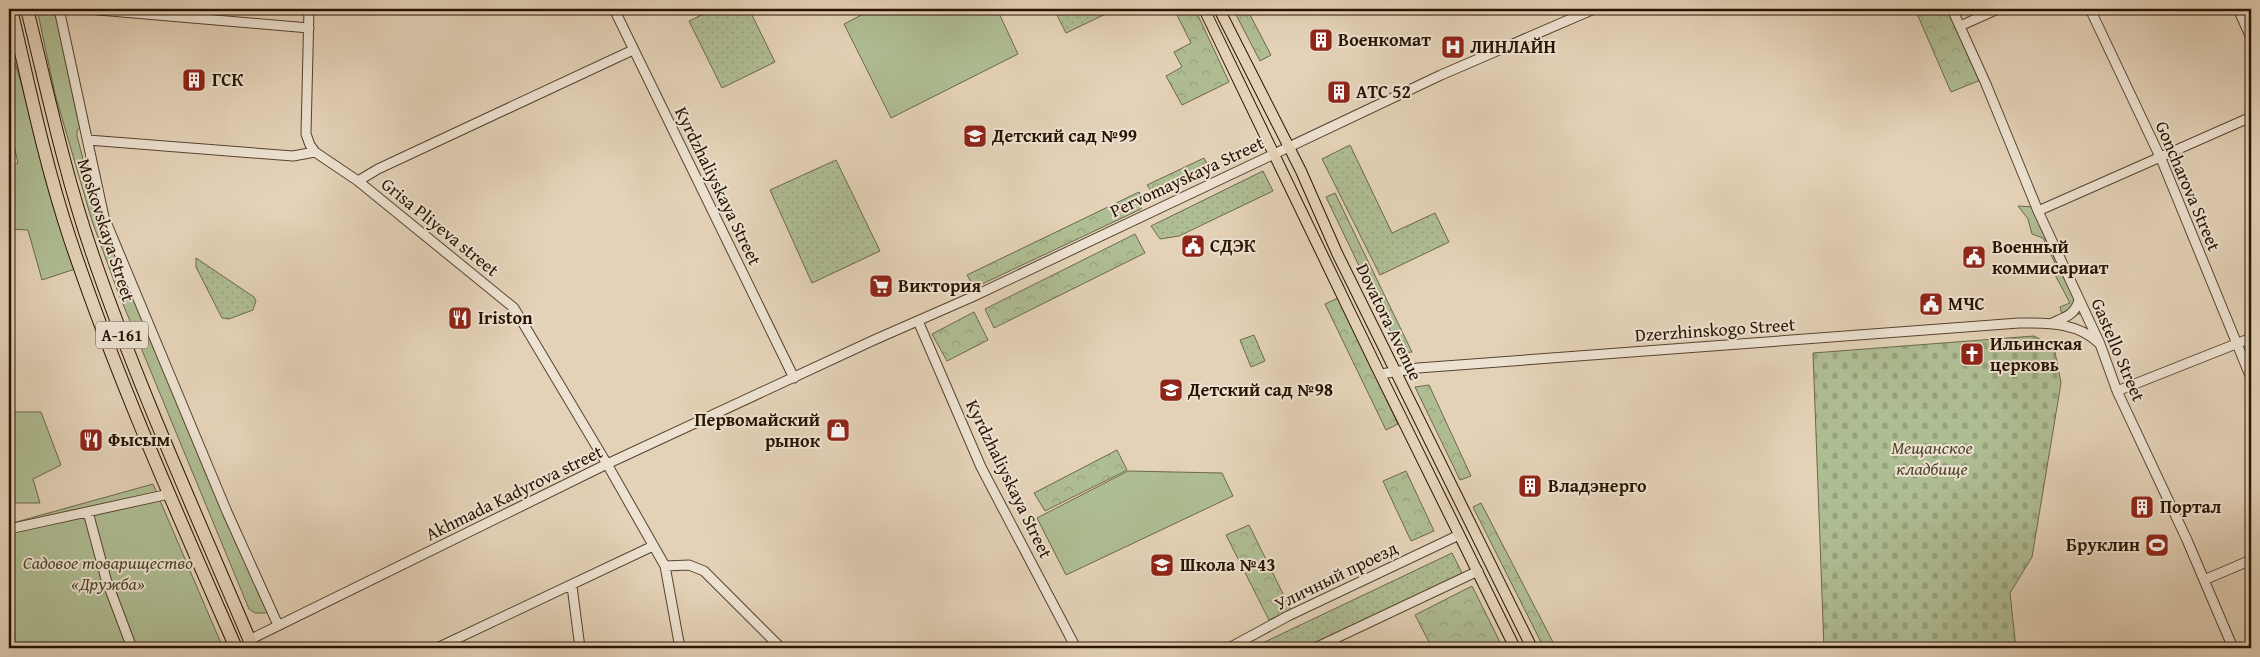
<svg xmlns="http://www.w3.org/2000/svg" width="2260" height="657" font-family="'Gentium Book Plus',serif">
	<style>
		.green { fill: #afbd93; stroke: #6c684a }
		.forest { fill: url(#forest-crowns); stroke: #6c684a }
		.cemetery { fill: url(#cemetery-stones); stroke: #6c684a }
		.park { fill: url(#park-dots); stroke: #6c684a }
		.lines { fill: none; stroke-linecap: round; stroke-linejoin: round }
		.minor-casing { stroke: #57432e; stroke-width: 11 }
		.major-casing { stroke: #281300; stroke-width: 12 }
		.highway-casing { stroke: #281300; stroke-width: 14 }
		.minor { stroke: #ede2d1; stroke-width: 9 }
		.major { stroke: #e4d2b8; stroke-width: 10 }
		.highway { stroke: #e4d2b8; stroke-width: 12 }
		.labels { text-anchor: middle; stroke-width: 4; stroke-linejoin: round; paint-order: stroke }
		.shield { fill: #ede2d1; stroke: #63513f; stroke-width: 1 }
		.shield-label { font-size: 16px; font-weight: bold; fill: #281300 }
		.poi-label { font-size: 18px; font-weight: bold; fill: #281300; stroke: #ede2d1; text-anchor: start }
		.street-label { font-size: 18px; fill: #281300; stroke: #ede2d1 }
		.park-label { font-size: 18px; font-style: italic; fill: #50462c; stroke: #ede2d1 }
	</style>
	<defs>
		<pattern id="forest-crowns" width="20" height="18" patternUnits="userSpaceOnUse" patternTransform="scale(1.25)"><rect width="20" height="18" fill="#afbd93"/><path d="M2 6a3 3 0 1 1 6 0M12 15a3 3 0 1 1 6 0" fill="none" stroke="#97a27d"/></pattern>
		<pattern id="cemetery-stones" width="16" height="16" patternUnits="userSpaceOnUse" patternTransform="scale(1.25)"><rect width="16" height="16" fill="#afbd93"/><path d="M2 7V4a2 2 0 0 1 4 0v3zM10 15v-3a2 2 0 0 1 4 0v3z" fill="#97a27d"/></pattern>
		<pattern id="park-dots" width="8" height="8" patternUnits="userSpaceOnUse" patternTransform="scale(1.25)"><rect width="8" height="8" fill="#afbd93"/><path d="M2 2h.1M6 6h.1" fill="none" stroke="#97a27d" stroke-width="1.8" stroke-linecap="round"/></pattern>
	</defs>
	<rect width="100%" height="100%" fill="#e4d2b8"/>
	<filter id="stains"><feTurbulence type="fractalNoise" baseFrequency=".004" numOctaves="4"/><feColorMatrix values="0 0 0 0 .2 0 0 0 0 .09 0 0 0 0 .02 0 0 0 .5 -.17"/></filter>
	<radialGradient id="worn" r=".72"><stop offset=".6" stop-color="#630" stop-opacity="0"/><stop offset="1" stop-color="#630" stop-opacity=".3"/></radialGradient>
	<path class="green" d="M 37,9 L 55,9 L 82,124 L 77,131 L 77,136 L 99,220 L 104,220 L 269,610 L 266,613 L 255,613 L 249,609 L 118,292 L 92,221 L 55,94 Z
		M 873,9 L 997,9 L 1018,54 L 891,118 L 844,24 Z
		M 9,48 L 12,52 L 75,269 L 42,280 L 28,230 L 10,229 L 9,224 L 9,167 L 18,163 L 9,124 Z
		M 2018,206 L 2035,207 L 2085,305 L 2080,314 L 2062,315 L 2060,307 L 2070,303 L 2053,271 L 2055,263 L 2043,238 L 2032,234 L 2028,219 Z
		M 9,412 L 41,412 L 61,465 L 33,479 L 40,503 L 9,503 Z
		M 1128,471 L 1222,473 L 1233,496 L 1066,575 L 1037,518 Z
		M 153,484 L 223,648 L 9,648 L 9,524 Z"/>
	<path class="forest" d="M 1174,9 L 1195,9 L 1229,82 L 1182,105 L 1166,76 L 1182,67 L 1174,52 L 1191,43 Z
		M 1233,9 L 1247,9 L 1271,55 L 1260,61 Z
		M 1915,9 L 1953,9 L 1983,79 L 1951,92 Z
		M 1204,158 L 1210,170 L 1160,195 L 1153,194 L 1147,185 Z
		M 1139,192 L 1143,200 L 1141,209 L 980,285 L 971,282 L 967,275 Z
		M 1335,193 L 1412,352 L 1401,353 L 1326,197 Z
		M 1135,234 L 1145,253 L 994,328 L 985,309 Z
		M 1338,298 L 1398,424 L 1386,430 L 1325,304 Z
		M 974,312 L 988,340 L 947,361 L 932,334 Z
		M 1429,385 L 1471,476 L 1460,480 L 1415,387 Z
		M 1117,450 L 1127,470 L 1045,511 L 1034,493 Z
		M 1406,471 L 1434,531 L 1411,541 L 1383,481 Z
		M 1481,503 L 1556,648 L 1544,648 L 1473,507 Z
		M 1249,525 L 1291,610 L 1269,620 L 1226,535 Z
		M 1472,586 L 1503,648 L 1432,648 L 1415,615 Z"/>
	<path class="cemetery" d="M 2034,336 L 2054,347 L 2061,383 L 2032,557 L 2010,593 L 2016,648 L 1824,648 L 1813,353 Z"/>
	<path class="park" d="M 714,9 L 749,9 L 775,62 L 722,88 L 689,21 Z
		M 1054,9 L 1116,9 L 1066,33 Z
		M 1350,145 L 1392,233 L 1435,213 L 1449,242 L 1380,275 L 1322,159 Z
		M 836,160 L 880,251 L 812,283 L 770,190 Z
		M 1263,171 L 1273,191 L 1179,236 L 1160,239 L 1151,226 Z
		M 196,258 L 254,297 L 256,301 L 253,310 L 229,319 L 222,318 L 196,267 Z
		M 1254,335 L 1265,361 L 1251,367 L 1240,340 Z
		M 1452,553 L 1463,575 L 1310,648 L 1252,648 Z"/>
	<g class="lines">
		<g class="minor-casing">
			<path id="minor" d="M 59,9 L 104,217 L 227,512 L 278,625
				M 87,9 L 309,28
				M 309,9 L 306,134 L 310,145 L 315,152 L 358,181 L 514,308 L 607,464 L 665,566 L 680,648
				M 614,9 L 794,378
				M 1952,9 L 1986,84 L 2038,211 L 2100,344 L 2117,391 L 2187,540 L 2233,648
				M 2090,9 L 2162,161 L 2251,378
				M 2238,9 L 2251,38
				M 1960,26 L 1998,9
				M 88,140 L 293,156 L 315,152
				M 358,181 L 378,169 L 633,50
				M 2038,211 L 2251,117
				M 918,321 L 981,467 L 1076,648
				M 2052,323 C 2065,317 2075,315 2079,300
				M 1381,374 L 1418,368 L 2019,323 C 2048,323 2078,322 2100,344
				M 2117,391 L 2251,338
				M 88,512 L 106,579 L 132,648
				M 9,529 L 169,494
				M 665,566 L 689,565 L 704,571 L 781,648
				M 2204,580 L 2251,560
				M 572,586 L 580,648
				M 249,640 L 607,464 L 874,340 L 972,297 L 1441,75 L 1594,9
				M 437,648 L 653,546
				M 1229,648 L 1288,616 L 1459,535
				M 1315,648 L 1478,571"/>
		</g>
		<g class="major-casing">
			<path id="major" d="M 1204,9 L 1376,366 L 1515,648
				M 1219,9 L 1301,171 L 1337,253 L 1532,648"/>
		</g>
		<g class="highway-casing">
			<path id="highway" d="M 11,9 C 29,86 45,164 70,239 C 117,379 177,513 236,648
				M 27,9 C 47,89 64,171 91,250 C 137,385 197,516 253,648"/>
		</g>
		<use href="#minor" class="minor"/>
		<use href="#major" class="major"/>
		<use href="#highway" class="highway"/>
	</g>
	<defs>
		<g id="building-square" transform="scale(1.25)"><rect x="-9" y="-9" width="18" height="18" rx="4" fill="#8f2418" stroke="#ede2d1"/><path d="M-4-6H4V6H1V3H-1V6H-4ZM-2.5-4.3h1.7v1.8h-1.7ZM.8-4.3h1.7v1.8H.8ZM-2.5-1h1.7V.8h-1.7ZM.8-1h1.7V.8H.8Z" fill="#fff"/></g>
		<g id="hospital-square" transform="scale(1.25)"><rect x="-9" y="-9" width="18" height="18" rx="4" fill="#8f2418" stroke="#ede2d1"/><path d="M-5-5h3v3.5h4V-5h3V5h-3V1.5h-4V5h-3Z" fill="#fff"/></g>
		<g id="school-square" transform="scale(1.25)"><rect x="-9" y="-9" width="18" height="18" rx="4" fill="#8f2418" stroke="#ede2d1"/><path d="M0-5L7-2L0 1L-7-2ZM-4 1L0 2.5L4 1V4Q0 6-4 4Z" fill="#fff"/></g>
		<g id="civic-square" transform="scale(1.25)"><rect x="-9" y="-9" width="18" height="18" rx="4" fill="#8f2418" stroke="#ede2d1"/><path d="M-.6-6.5H3V-4.5H.6V-3L4-1V1h2V6H-6V1h2V-1L-.6-3ZM-1.2 2.5V6h2.4V2.5Z" fill="#fff"/></g>
		<g id="supermarket-square" transform="scale(1.25)"><rect x="-9" y="-9" width="18" height="18" rx="4" fill="#8f2418" stroke="#ede2d1"/><path d="M-6-5.5h2.5l.6 2H6L4.5 2H-2.5L-4.4-4H-6ZM-1.5 3.2a1.3 1.3 0 1 0 .1 0ZM3 3.2a1.3 1.3 0 1 0 .1 0Z" fill="#fff"/></g>
		<g id="restaurant-square" transform="scale(1.25)"><rect x="-9" y="-9" width="18" height="18" rx="4" fill="#8f2418" stroke="#ede2d1"/><path d="M-5-6h1v4h1v-4h1v4h1v-4h1v5L-1.5 .5V6h-2V.5L-5-1ZM5-6V6H3V1.5H1.5Q1.5-4 5-6Z" fill="#fff"/></g>
		<g id="church-square" transform="scale(1.25)"><rect x="-9" y="-9" width="18" height="18" rx="4" fill="#8f2418" stroke="#ede2d1"/><path d="M-1.2-6h2.4v3.5h3.3v2.4h-3.3V6h-2.4V-.1h-3.3v-2.4h3.3Z" fill="#fff"/></g>
		<g id="shop-square" transform="scale(1.25)"><rect x="-9" y="-9" width="18" height="18" rx="4" fill="#8f2418" stroke="#ede2d1"/><path d="M-5-2.5h2.3a2.7 3.5 0 0 1 5.4 0H5L5.5 6h-11ZM-1.5-2.5h3a1.5 2.3 0 0 0-3 0Z" fill="#fff"/></g>
		<g id="stadium-square" transform="scale(1.25)"><rect x="-9" y="-9" width="18" height="18" rx="4" fill="#8f2418" stroke="#ede2d1"/><path d="M0-5a6.5 5 0 1 0 0 10a6.5 5 0 1 0 0-10ZM-3.5-1.8h7v3.6h-7Z" fill="#fff"/></g>
	</defs>
	<g fill-rule="evenodd">
		<use href="#building-square" x="1321" y="40"/>
		<use href="#hospital-square" x="1453" y="47"/>
		<use href="#building-square" x="194" y="80"/>
		<use href="#building-square" x="1339" y="92"/>
		<use href="#school-square" x="975" y="136"/>
		<use href="#civic-square" x="1193" y="246"/>
		<use href="#civic-square" x="1974" y="257"/>
		<use href="#supermarket-square" x="881" y="286"/>
		<use href="#civic-square" x="1931" y="304"/>
		<use href="#restaurant-square" x="460" y="318"/>
		<use href="#church-square" x="1972" y="354"/>
		<use href="#school-square" x="1171" y="390"/>
		<use href="#shop-square" x="838" y="430"/>
		<use href="#restaurant-square" x="91" y="440"/>
		<use href="#building-square" x="1530" y="486"/>
		<use href="#building-square" x="2142" y="507"/>
		<use href="#stadium-square" x="2157" y="545"/>
		<use href="#school-square" x="1162" y="565"/>
	</g>
	<g class="labels">
		<rect class="shield" x="96" y="321.5" width="52" height="27" rx="4"/>
		<g class="shield-label">
			<text x="122" y="341">А-161</text>
		</g>
		<g class="poi-label">
			<text x="1338" y="46">Военкомат</text>
			<text x="1470" y="53">ЛИНЛАЙН</text>
			<text x="212" y="86">ГСК</text>
			<text x="1356" y="98">АТС 52</text>
			<text x="992" y="142">Детский сад №99</text>
			<text x="1210" y="252">СДЭК</text>
			<text x="1992" y="253">Военный<tspan x="1992" dy="21">коммисариат</tspan></text>
			<text x="898" y="292">Виктория</text>
			<text x="1948" y="310">МЧС</text>
			<text x="478" y="324">Iriston</text>
			<text x="1990" y="350">Ильинская<tspan x="1990" dy="21">церковь</tspan></text>
			<text x="1188" y="396">Детский сад №98</text>
			<text x="820" y="426" text-anchor="end">Первомайский<tspan x="820" dy="21">рынок</tspan></text>
			<text x="108" y="446">Фысым</text>
			<text x="1548" y="492">Владэнерго</text>
			<text x="2160" y="513">Портал</text>
			<text x="2140" y="551" text-anchor="end">Бруклин</text>
			<text x="1180" y="571">Школа №43</text>
		</g>
		<g class="street-label">
			<text transform="translate(1187 177) rotate(-25)" y="6">Pervomayskaya Street</text>
			<text transform="translate(718 186) rotate(64)" y="6">Kyrdzhaliyskaya Street</text>
			<text transform="translate(2188 186) rotate(67)" y="6">Goncharova Street</text>
			<text transform="translate(440 227) rotate(39)" y="6">Grisa Pliyeva street</text>
			<text transform="translate(106 230) rotate(72)" y="6">Moskovskaya Street</text>
			<text transform="translate(1389 322) rotate(64)" y="6">Dovatora Avenue</text>
			<text transform="translate(1715 330) rotate(-4)" y="6">Dzerzhinskogo Street</text>
			<text transform="translate(2118 350) rotate(67)" y="6">Gastello Street</text>
			<text transform="translate(1009 479) rotate(64)" y="6">Kyrdzhaliyskaya Street</text>
			<text transform="translate(514 493) rotate(-26)" y="6">Akhmada Kadyrova street</text>
			<text transform="translate(1336 576) rotate(-26)" y="6">Уличный проезд</text>
		</g>
		<g class="park-label">
			<text x="1932" y="454">Мещанское<tspan x="1932" dy="21">кладбище</tspan></text>
			<text x="108" y="569">Садовое товарищество<tspan x="108" dy="21">«Дружба»</tspan></text>
		</g>
	</g>
	<rect width="2260" height="657" fill="none" stroke="#e4d2b8" stroke-width="30"/>
	<rect x="10" y="10" width="2240" height="637" fill="none" stroke="#281300" stroke-width="2.5"/>
	<rect x="15" y="15" width="2230" height="627" fill="none" stroke="#281300"/>
	<rect width="100%" height="100%" filter="url(#stains)"/>
	<rect width="100%" height="100%" fill="url(#worn)"/>
</svg>
